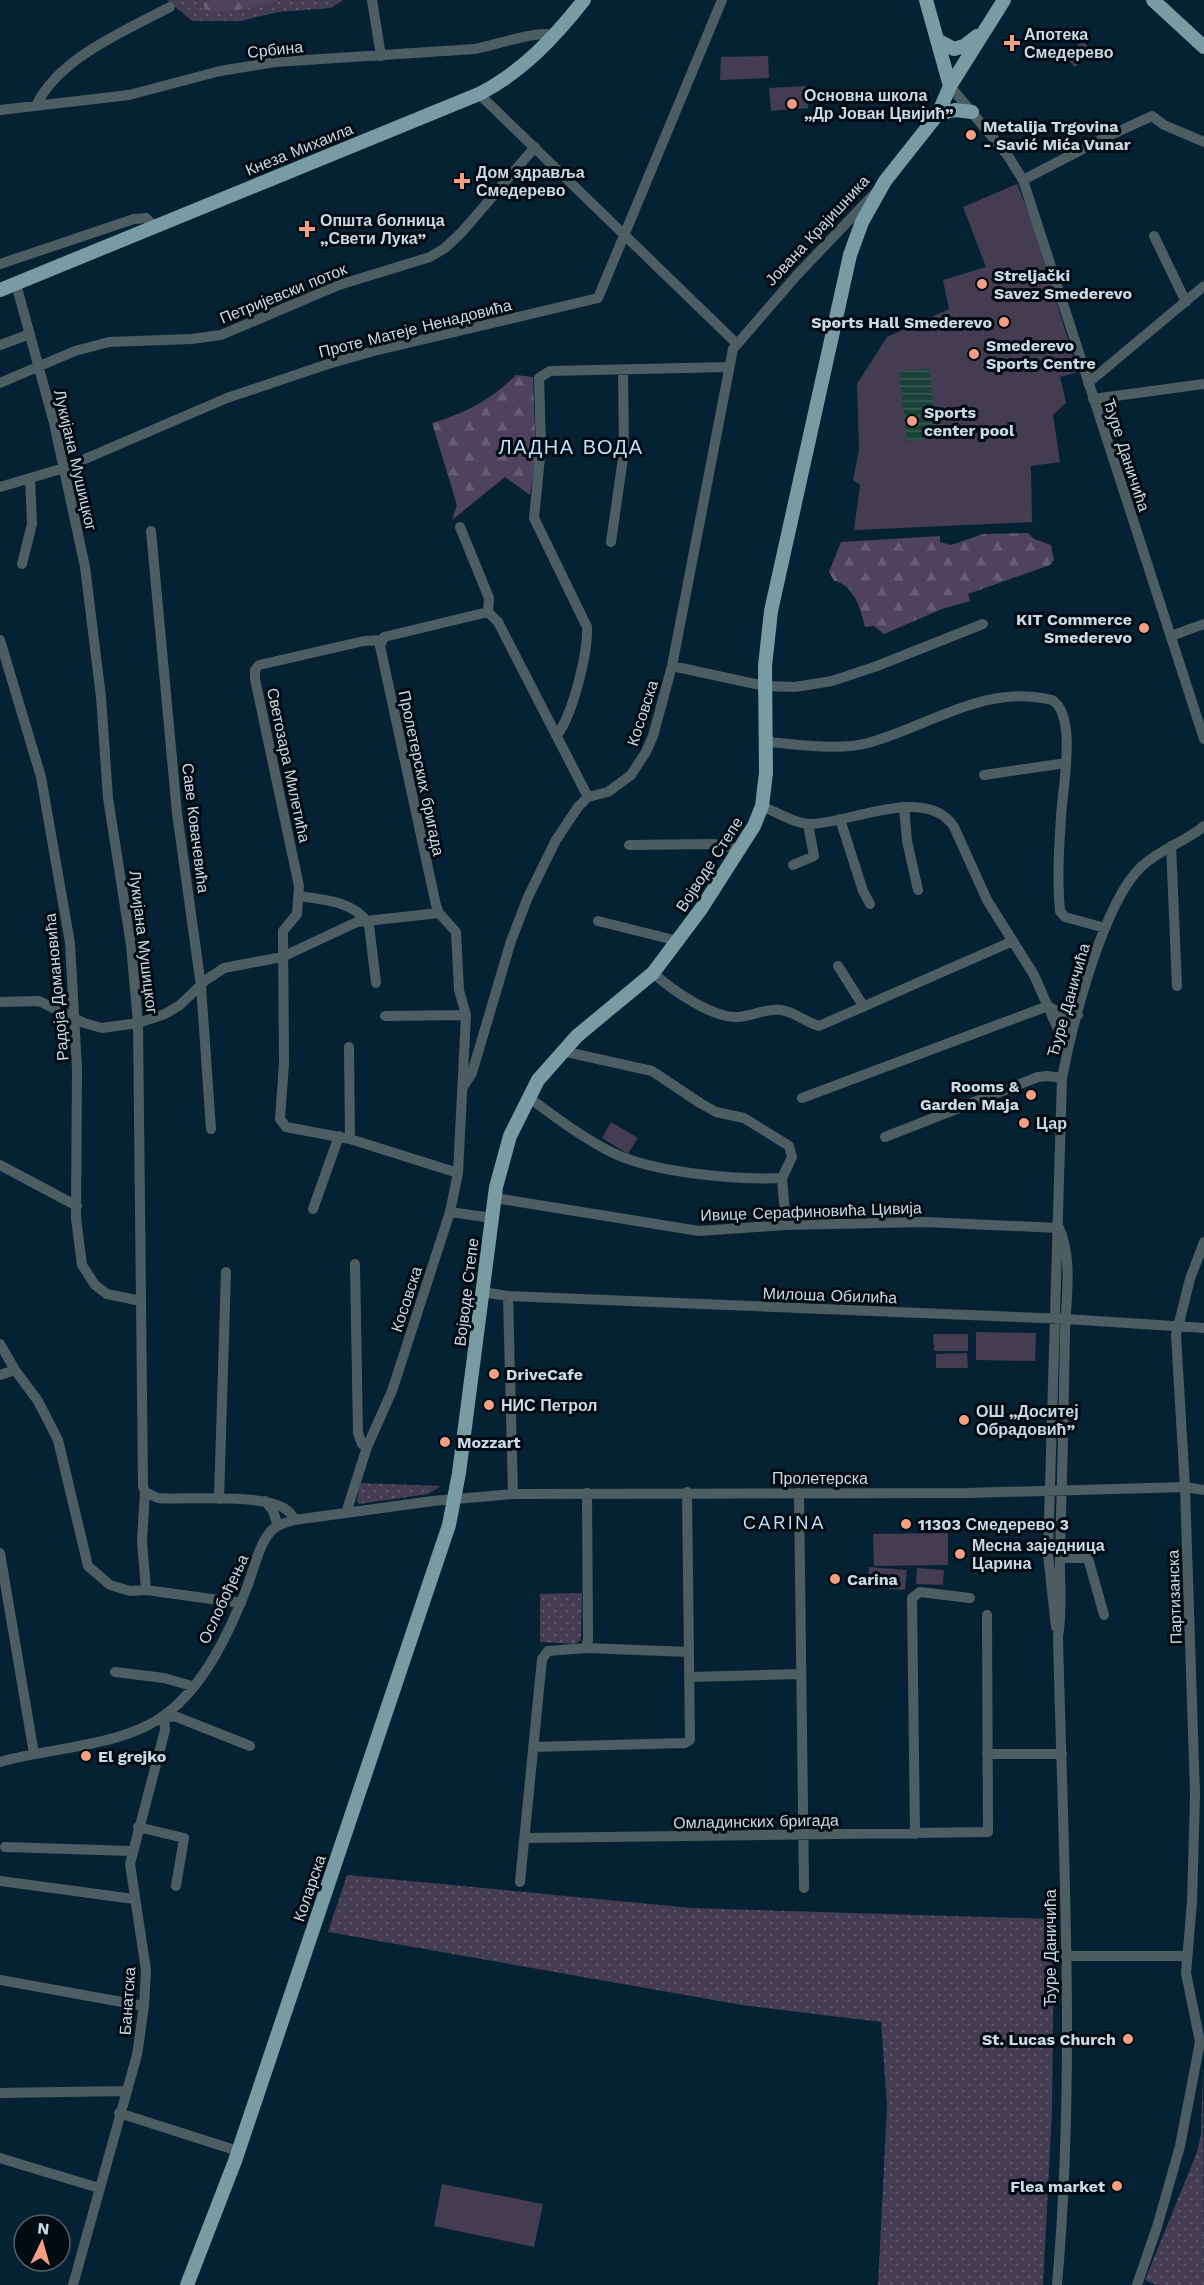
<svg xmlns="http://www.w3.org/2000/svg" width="1204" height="2285" font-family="'Work Sans',sans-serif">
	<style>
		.grass { fill: url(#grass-dots) }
		.forest { fill: url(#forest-firs) }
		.garden { fill: #443c50 }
		.water { fill: url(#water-rules) }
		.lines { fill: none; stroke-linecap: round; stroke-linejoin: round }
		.minor { stroke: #4c5e61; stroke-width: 10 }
		.major { stroke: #789ca3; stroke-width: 14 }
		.poi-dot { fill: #f39f83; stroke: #020a12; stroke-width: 2 }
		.labels { text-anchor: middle; stroke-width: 6; stroke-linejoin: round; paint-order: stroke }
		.poi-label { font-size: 16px; font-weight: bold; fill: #c9d9e5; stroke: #020a12; text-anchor: start }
		.street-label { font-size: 16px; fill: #c9d9e5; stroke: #020a12 }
		.quarter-label { font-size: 20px; letter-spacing: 1.5px; fill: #bedff8; stroke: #020a12 }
	</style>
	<defs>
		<pattern id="grass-dots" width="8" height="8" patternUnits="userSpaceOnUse" patternTransform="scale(1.5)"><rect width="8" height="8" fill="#443c50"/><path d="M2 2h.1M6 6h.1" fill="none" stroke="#5e5869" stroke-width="1.8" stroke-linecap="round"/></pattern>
		<pattern id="forest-firs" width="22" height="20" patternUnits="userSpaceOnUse" patternTransform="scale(1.5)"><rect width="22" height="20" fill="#4e425e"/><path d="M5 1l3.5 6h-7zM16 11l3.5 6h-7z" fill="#665d75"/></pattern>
		<pattern id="water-rules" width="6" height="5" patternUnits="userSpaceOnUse" patternTransform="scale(1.5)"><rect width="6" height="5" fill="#194239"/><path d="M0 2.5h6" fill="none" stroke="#395d56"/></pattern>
	</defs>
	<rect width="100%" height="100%" fill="#052234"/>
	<path class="grass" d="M 167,0 L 343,0 L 331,8 L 278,12 L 241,21 L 192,21 Z
		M 360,1483 L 441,1486 L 428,1494 L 359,1504 L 357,1502 Z
		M 582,1593 L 581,1640 L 575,1644 L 540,1642 L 540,1594 Z
		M 347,1875 L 692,1908 L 1054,1919 L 1052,2111 L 1043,2285 L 878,2285 L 887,2106 L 881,2022 L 742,2005 L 328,1932 Z
		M 1203,2070 L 1204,2285 L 1157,2285 L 1145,2280 L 1197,2152 L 1201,2134 Z"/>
	<path class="forest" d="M 208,0 L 278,0 C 261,6 221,16 204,9 L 204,3 Z
		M 516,375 L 533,377 L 536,458 L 530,495 L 505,477 L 452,520 L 457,505 L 432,423 C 466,413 492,399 516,375 Z
		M 1028,533 L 1034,539 L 1051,545 L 1054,560 L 1050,565 L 968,594 L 970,601 L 942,609 L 884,634 L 874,626 L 865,627 C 861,610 854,584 834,581 L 829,572 L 841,542 L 940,536 L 940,542 L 951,545 L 983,534 Z"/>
	<path class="garden" d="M 1082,41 L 1092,50 L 1075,67 L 1065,57 Z
		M 768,56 L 769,78 L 720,80 L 721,57 Z
		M 806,86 L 808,108 L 771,111 L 769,88 Z
		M 1017,184 L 1030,216 L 1078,372 L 1060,377 L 1066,403 L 1053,415 L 1060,462 L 1031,466 L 1032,522 L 854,530 L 860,485 L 853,480 L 859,450 L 857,384 L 887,337 L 949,309 L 943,280 L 986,267 L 963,207 Z
		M 611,1122 L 638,1138 L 628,1154 L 602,1138 Z
		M 976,1332 L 1036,1333 L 1035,1361 L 976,1360 Z
		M 933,1334 L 968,1334 L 968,1351 L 934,1351 Z
		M 967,1353 L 968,1368 L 936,1368 L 936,1354 Z
		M 948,1533 L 948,1565 L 874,1566 L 873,1534 Z
		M 869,1567 L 907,1570 L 905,1590 L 867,1587 Z
		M 917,1568 L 944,1570 L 943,1585 L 916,1584 Z
		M 442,2184 L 543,2204 L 534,2247 L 434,2226 Z"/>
	<path class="water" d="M 929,368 L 937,438 L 907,441 L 899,372 Z"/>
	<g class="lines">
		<path class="minor" d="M 372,0 L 381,56
			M 950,86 L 1008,156 L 1023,180 L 1204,739
			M 479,94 L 737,344
			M 36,106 C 57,59 126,30 170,7
			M 0,110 L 129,95 L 220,71 L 275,62 L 475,49 C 496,45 537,30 554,35
			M 1023,180 L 1104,138 L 1152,116 L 1164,125 L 1204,142
			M 1154,236 L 1186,302
			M 0,264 L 134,219 L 146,218 L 153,225
			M 16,284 L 54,423 L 85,567 L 101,697 L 108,798 L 131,945 L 138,1023 L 143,1486 L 145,1492 L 158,1498 C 185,1501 287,1489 294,1520
			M 0,345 L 30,334
			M 0,383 L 75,351 L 109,342 L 191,339 L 221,335 L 339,285 L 430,257 L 445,248 L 462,232 L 535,147
			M 1088,383 L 1204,286
			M 1093,399 L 1204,384
			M 0,487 L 64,468 L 227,398 L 328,364 L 374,351 L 598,298 L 722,0
			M 460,527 L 489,598 L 488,612
			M 151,531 L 177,813 L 201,986 L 211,1129
			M 611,542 L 624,451 L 623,370
			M 22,564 L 32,524 L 30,478
			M 488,612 L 498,622 L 588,797
			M 1171,636 L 1204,624
			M 0,640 L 41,777 L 70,943 L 77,1069 L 76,1218 L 82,1265 L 95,1285 L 107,1294 L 141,1301
			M 382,640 L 364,641 L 259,665 L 255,670 L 255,679 L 299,886 L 297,914 L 283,931 L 284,1063 L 280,1119 L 286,1127 L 350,1139 L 458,1173
			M 672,666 L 765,686 L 795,687 L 832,681 L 877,666 L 983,624
			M 557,735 C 573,714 588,653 587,627 L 534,518 L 541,447 L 539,378 L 550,371 L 729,367
			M 767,742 C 798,744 837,751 868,743 C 930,726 985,683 1052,700 C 1078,715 1062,791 1061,817 C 1059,848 1057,880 1060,911 L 1065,917 L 1105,928
			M 984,775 L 1066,763
			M 762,806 C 776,812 794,823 809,824 C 850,824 926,784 954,827 L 987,900 L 1034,975 L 1057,1027 L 1066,1055
			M 904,807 L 907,841 L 918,890
			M 840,819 L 863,891 L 870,904
			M 629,845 L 715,844 L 741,850
			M 1171,846 L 1177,986
			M 793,865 L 814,856 L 808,824
			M 299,896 C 323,899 356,902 369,925 L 376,983
			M 598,921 L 678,941
			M 838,966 L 864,1007
			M 653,973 C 672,990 713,1019 739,1017 C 753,1016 766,1008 781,1010 C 795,1012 805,1022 819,1026 L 1013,941
			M 0,1002 L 39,1001 L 84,1023 L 102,1028 L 138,1023 L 165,1014 L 180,1005 L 206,980 L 224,968 L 282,957 L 357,922 L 439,913
			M 1048,1006 L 1062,1014 L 1078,1015
			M 385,1016 L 466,1015
			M 349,1047 L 350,1139
			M 562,1051 L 652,1071 L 700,1103 L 716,1112 L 744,1118 L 789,1146 L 792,1157 L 782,1178 L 786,1225
			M 463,1087 L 472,1073 L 511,941 L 528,897 L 556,840 L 578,807 L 588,797 L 608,792 L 631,775 L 646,752 L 653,736 L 672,666 L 733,349 L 797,275 L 877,191
			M 528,1097 C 555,1117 583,1138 613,1153 C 655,1173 736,1180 782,1178
			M 802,1098 L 1048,1006
			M 885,1137 L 1038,1077 L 1047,1076 L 1062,1078
			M 0,1165 L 77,1206
			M 495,1198 L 699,1231 L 786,1225 L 925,1222 L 1059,1228
			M 313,1209 L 339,1136
			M 450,1212 L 492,1218
			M 355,1264 L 358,1433 L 362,1444 L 367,1447
			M 482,1292 L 508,1296 L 1066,1319 L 1204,1328
			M 508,1296 L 513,1494
			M 0,1344 L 15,1370 L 38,1401 L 58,1440 L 88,1566 L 110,1585 L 130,1591 L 146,1590
			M 0,1375 L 15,1370
			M 145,1492 L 142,1541 L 146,1590 L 241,1603
			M 799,1493 L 804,1888
			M 219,1499 L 226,1272
			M 265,1501 L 273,1511 L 278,1526
			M 346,1513 L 367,1447 L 392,1391 L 450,1212 L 458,1173 L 466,1015 L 459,990 L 456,932 L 439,913 L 436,905 L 380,646 L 384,637 L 488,612
			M 0,1553 L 34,1754
			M 1060,1558 L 1088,1558 L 1104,1615
			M 1056,1627 L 1048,1554 L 1062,1078 C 1072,1025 1103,902 1142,866 C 1160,849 1185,842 1204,826
			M 586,1648 L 689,1652
			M 115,1672 L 164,1678 L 192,1686
			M 691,1677 L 801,1674
			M 533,1747 L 685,1743 L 690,1740 L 687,1492
			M 987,1754 L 1062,1754
			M 0,1762 C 51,1747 123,1747 166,1714 C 205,1685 230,1631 247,1587 C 254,1570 259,1542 273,1529 C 279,1524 287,1522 294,1520 L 433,1501 L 513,1494 L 966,1493 L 1185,1487 L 1204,1490
			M 138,1827 L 184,1838 L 176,1886
			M 915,1834 L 912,1598 L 920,1592 L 970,1598
			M 525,1838 L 988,1832 L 987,1615
			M 5,1847 L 131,1851
			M 0,1881 L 134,1899
			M 520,1882 L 542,1659 L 548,1651 L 586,1648 L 588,1640 L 587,1493
			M 1066,1956 L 1187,1956
			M 0,1980 L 144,2006
			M 0,2093 L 126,2091
			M 119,2113 L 238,2151
			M 0,2158 L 99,2188
			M 73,2285 L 137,2055 L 144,2006 L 146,1970 L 130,1864 L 165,1730 L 164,1716 L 177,1717 L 250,1746
			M 1057,2285 C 1076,2070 1063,1852 1058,1636 C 1063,1609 1059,1582 1060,1555 C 1062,1480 1064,1406 1065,1331 C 1066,1300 1073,1257 1059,1228
			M 1137,2285 L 1157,2227 L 1180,2146 L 1200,2042 L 1186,1973 L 1192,1902 L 1195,1795 L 1185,1487 L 1176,1335 L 1190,1279 L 1204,1242"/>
		<path class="major" d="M 926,0 L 950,86
			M 1153,0 L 1204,47
			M 937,40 L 954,49 L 964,46 L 977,36
			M 938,114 L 955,110 L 972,112
			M 0,290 L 479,94 C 522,72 554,38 584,0
			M 187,2285 L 235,2161 L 449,1525 L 459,1473 L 496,1187 L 510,1136 L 538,1080 L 577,1036 L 653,973 L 701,909 L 754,826 L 762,806 L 766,773 L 765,666 L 771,611 L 850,255 L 862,222 L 885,181 L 938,114 L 950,86 L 1004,0"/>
	</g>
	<g class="poi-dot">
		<path d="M1009 34h6v6h6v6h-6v6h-6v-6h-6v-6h6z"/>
		<circle cx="792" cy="104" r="6"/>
		<circle cx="971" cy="135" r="6"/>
		<path d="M459 172h6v6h6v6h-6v6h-6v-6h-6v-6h6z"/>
		<path d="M304 220h6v6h6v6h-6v6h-6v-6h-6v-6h6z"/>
		<circle cx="982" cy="284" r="6"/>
		<circle cx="1004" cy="322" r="6"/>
		<circle cx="974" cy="354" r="6"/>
		<circle cx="912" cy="421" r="6"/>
		<circle cx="1144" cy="628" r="6"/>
		<circle cx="1031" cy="1095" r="6"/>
		<circle cx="1024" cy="1123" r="6"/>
		<circle cx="494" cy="1374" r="6"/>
		<circle cx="489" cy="1405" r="6"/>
		<circle cx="964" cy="1420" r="6"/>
		<circle cx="445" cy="1442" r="6"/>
		<circle cx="906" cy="1524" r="6"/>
		<circle cx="960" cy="1554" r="6"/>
		<circle cx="835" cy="1579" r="6"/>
		<circle cx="86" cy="1756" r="6"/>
		<circle cx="1128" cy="2039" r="6"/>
		<circle cx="1117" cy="2186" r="6"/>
	</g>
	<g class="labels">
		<g class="poi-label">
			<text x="1024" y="40">Апотека<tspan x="1024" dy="18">Смедерево</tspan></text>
			<text x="804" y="101">Основна школа<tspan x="804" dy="18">„Др Јован Цвијић”</tspan></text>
			<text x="983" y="132">Metalija Trgovina<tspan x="983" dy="18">- Savić Mića Vunar</tspan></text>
			<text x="476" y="178">Дом здравља<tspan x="476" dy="18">Смедерево</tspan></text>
			<text x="320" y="226">Општа болница<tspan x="320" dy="18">„Свети Лука”</tspan></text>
			<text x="994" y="281">Streljački<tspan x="994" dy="18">Savez Smederevo</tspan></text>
			<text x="992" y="328" text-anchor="end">Sports Hall Smederevo</text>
			<text x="986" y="351">Smederevo<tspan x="986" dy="18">Sports Centre</tspan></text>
			<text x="924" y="418">Sports<tspan x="924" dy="18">center pool</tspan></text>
			<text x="1132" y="625" text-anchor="end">KIT Commerce<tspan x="1132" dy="18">Smederevo</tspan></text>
			<text x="1019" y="1092" text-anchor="end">Rooms &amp;<tspan x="1019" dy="18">Garden Maja</tspan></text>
			<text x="1036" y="1129">Цар</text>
			<text x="506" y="1380">DriveCafe</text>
			<text x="501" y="1411">НИС Петрол</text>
			<text x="976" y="1417">ОШ „Доситеј<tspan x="976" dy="18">Обрадовић”</tspan></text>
			<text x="457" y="1448">Mozzart</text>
			<text x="918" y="1530">11303 Смедерево 3</text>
			<text x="972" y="1551">Месна заједница<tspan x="972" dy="18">Царина</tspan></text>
			<text x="847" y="1585">Carina</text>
			<text x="98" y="1762">El grejko</text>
			<text x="1116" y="2045" text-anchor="end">St. Lucas Church</text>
			<text x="1105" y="2192" text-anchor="end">Flea market</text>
		</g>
		<g class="street-label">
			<text transform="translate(275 49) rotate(-6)" y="6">Србина</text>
			<text transform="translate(299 149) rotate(-22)" y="6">Кнеза Михаила</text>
			<text transform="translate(817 230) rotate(-47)" y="6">Јована Крајишника</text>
			<text transform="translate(283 293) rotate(-22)" y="6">Петријевски поток</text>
			<text transform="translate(415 328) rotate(-14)" y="6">Проте Матеје Ненадовића</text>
			<text transform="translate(1127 455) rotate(72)" y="6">Ђуре Даничића</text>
			<text transform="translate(76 460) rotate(77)" y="6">Лукијана Мушицког</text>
			<text transform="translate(642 713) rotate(-72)" y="6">Косовска</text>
			<text transform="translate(289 765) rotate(78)" y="6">Светозара Милетића</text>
			<text transform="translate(422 773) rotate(78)" y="6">Пролетерских бригада</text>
			<text transform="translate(196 828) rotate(83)" y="6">Саве Ковачевића</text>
			<text transform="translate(709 864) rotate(-57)" y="6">Војводе Степе</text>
			<text transform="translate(144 942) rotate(83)" y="6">Лукијана Мушицког</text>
			<text transform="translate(56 987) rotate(-95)" y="6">Радоја Домановића</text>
			<text transform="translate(1068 1000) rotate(-74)" y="6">Ђуре Даничића</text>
			<text transform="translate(811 1211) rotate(-2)" y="6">Ивице Серафиновића Цивија</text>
			<text transform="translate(466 1292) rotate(-83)" y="6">Војводе Степе</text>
			<text transform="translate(830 1295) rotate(2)" y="6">Милоша Обилића</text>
			<text transform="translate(406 1299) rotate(-72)" y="6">Косовска</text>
			<text x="820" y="1484">Пролетерска</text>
			<text transform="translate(1174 1597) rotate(-92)" y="6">Партизанска</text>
			<text transform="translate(223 1599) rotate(-65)" y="6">Ослобођења</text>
			<text transform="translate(756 1821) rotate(-1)" y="6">Омладинских бригада</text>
			<text transform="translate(309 1888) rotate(-71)" y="6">Коларска</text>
			<text transform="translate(1050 1948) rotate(-90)" y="6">Ђуре Даничића</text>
			<text transform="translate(127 2001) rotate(-86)" y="6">Банатска</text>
		</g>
		<g class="quarter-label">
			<text x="571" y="454">ЛАДНА ВОДА</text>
			<text x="784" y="1529">CARINA</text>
		</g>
	</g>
	<g transform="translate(42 2243) rotate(5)"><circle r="28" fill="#020a12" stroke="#525d66" stroke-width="1.5"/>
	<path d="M0-4.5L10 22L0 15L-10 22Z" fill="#f39f83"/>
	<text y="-9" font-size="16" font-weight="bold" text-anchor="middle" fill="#c9d9e5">N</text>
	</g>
</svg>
